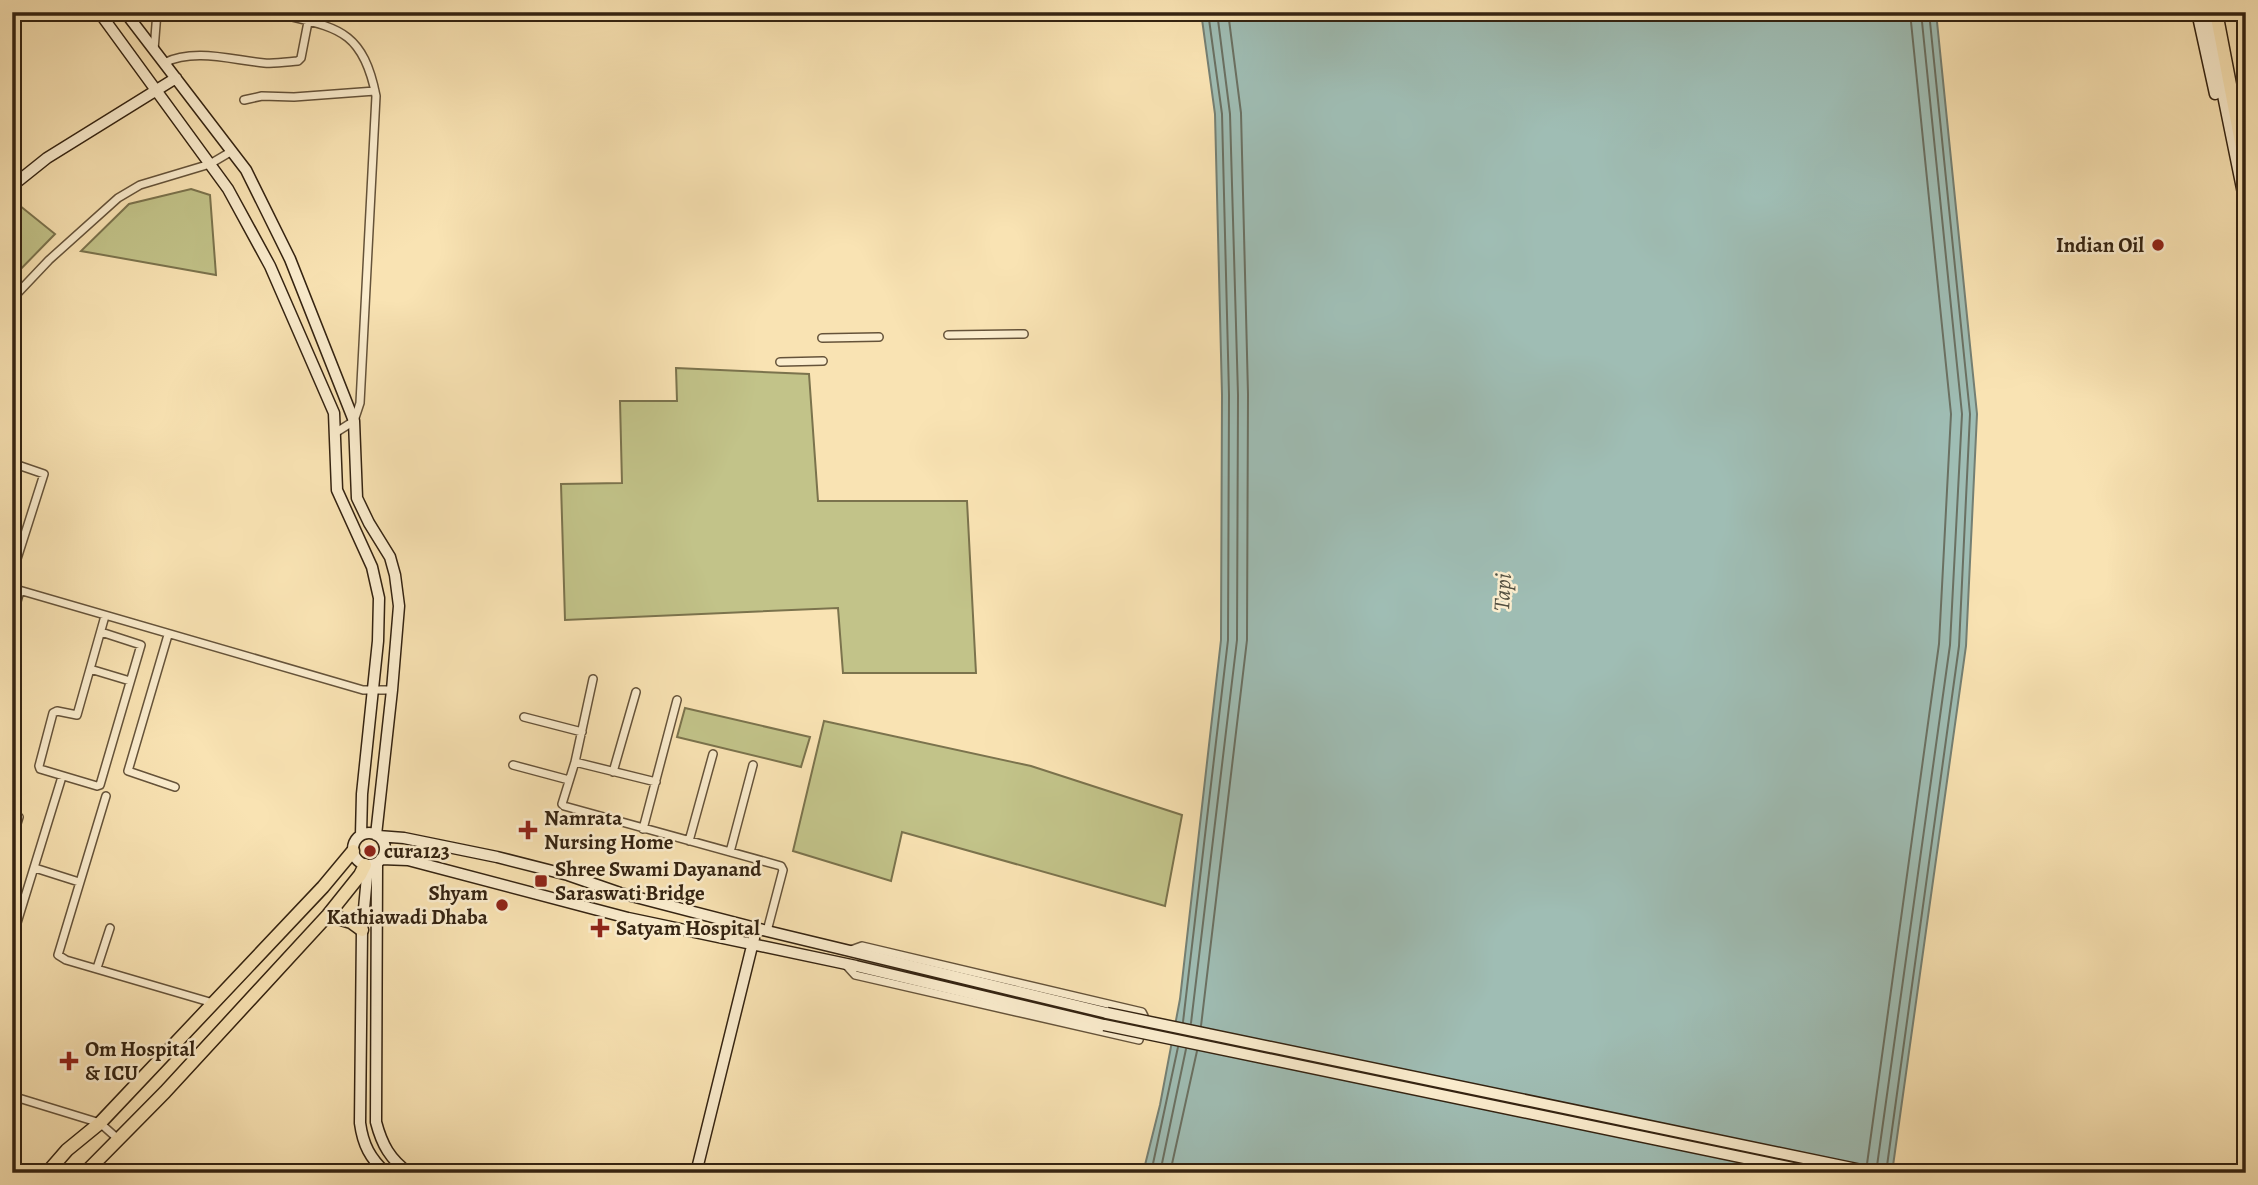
<svg xmlns="http://www.w3.org/2000/svg" width="2258" height="1185" font-family="Alegreya,serif">
	<style>
		.green { fill: #c2c389; stroke: #7b734d; stroke-width: 2 }
		.water { fill: #9fbdb4; stroke: #747f73; stroke-width: 2 }
		.lines { fill: none; stroke-linecap: round; stroke-linejoin: round }
		.shore { stroke: #6a7062; stroke-width: 2 }
		.street-casing { stroke: #65533a; stroke-width: 10 }
		.secondary-casing { stroke: #342311; stroke-width: 13 }
		.primary-casing { stroke: #342311; stroke-width: 15 }
		.street { stroke: #fbedce; stroke-width: 7 }
		.secondary { stroke: #fbedce; stroke-width: 10 }
		.primary { stroke: #f9e3b3; stroke-width: 12 }
		.secondary-bridge-casing { stroke: #342311; stroke-width: 13; stroke-linecap: butt }
		.secondary-bridge { stroke: #fbedce; stroke-width: 10 }
		.poi-dot { fill: #8f2418; stroke: #fbedce; stroke-width: 2.5 }
		.labels { text-anchor: middle; stroke-width: 5; stroke-linejoin: round; paint-order: stroke }
		.poi-label { font-size: 21px; font-weight: bold; fill: #342311; stroke: #fbedce; text-anchor: start }
		.water-label { font-size: 23px; font-style: italic; fill: #545142; stroke: #fbedce }
	</style>
	<rect width="100%" height="100%" fill="#f9e3b3"/>
	<filter id="stains"><feTurbulence type="fractalNoise" baseFrequency=".00286" numOctaves="4"/><feColorMatrix values="0 0 0 0 .2 0 0 0 0 .09 0 0 0 0 .02 0 0 0 .5 -.17"/></filter>
	<radialGradient id="worn" r=".72"><stop offset=".6" stop-color="#630" stop-opacity="0"/><stop offset="1" stop-color="#630" stop-opacity=".3"/></radialGradient>
	<path class="green" d="M 191,189 L 210,195 L 216,275 L 81,251 L 129,204 Z
		M 14,201 L 55,234 L 12,278 L 12,203 Z
		M 676,368 L 809,374 L 818,501 L 967,501 L 976,673 L 843,673 L 838,608 L 565,620 L 561,484 L 622,483 L 620,401 L 677,401 Z
		M 685,708 L 810,737 L 801,767 L 677,737 Z
		M 824,721 L 1031,766 L 1182,815 L 1165,906 L 902,832 L 891,881 L 793,851 Z"/>
	<path class="water" d="M 1201,12 L 1936,12 L 1977,414 L 1966,646 L 1892,1173 L 1143,1173 L 1160,1105 L 1180,999 L 1221,640 L 1222,395 L 1215,114 Z"/>
	<g class="lines">
		<path class="shore" d="M 1183,1022 L 1228,640 L 1229,395 L 1222,114 L 1208,12
			M 1191,1023 L 1237,640 L 1238,395 L 1230,114 L 1217,12
			M 1201,1026 L 1247,640 L 1248,394 L 1241,113 L 1228,12
			M 1867,1164 L 1939,644 L 1951,414 L 1910,12
			M 1877,1166 L 1950,645 L 1962,414 L 1921,12
			M 1151,1173 L 1178,1047
			M 1160,1173 L 1186,1049
			M 1170,1173 L 1197,1051
			M 1886,1173 L 1959,646 L 1970,414 L 1929,12"/>
		<g class="street-casing">
			<path id="street" d="M 272,12 C 333,28 362,25 376,96 L 360,403 L 354,421 L 335,433
				M 154,50 L 157,12
				M 164,63 C 194,48 232,60 264,63 C 275,64 287,62 298,61 L 301,58 L 308,22
				M 244,100 L 262,96 L 294,97 L 375,91
				M 12,299 L 49,260 L 118,198 L 140,185 L 210,164 L 232,151
				M 948,335 L 1024,334
				M 822,338 L 879,337
				M 780,362 L 823,361
				M 12,463 L 44,474 L 16,562 L 12,563
				M 12,588 L 363,690 L 392,690
				M 12,619 L 20,591
				M 101,632 L 141,645 L 100,785 L 97,786 L 40,769 L 39,766 L 53,713 L 57,711 L 77,715 L 105,616
				M 168,635 L 128,771 L 175,787
				M 90,669 L 130,681
				M 593,679 L 575,762 L 562,804 L 564,806 L 781,866 L 783,870 L 767,931
				M 524,717 L 582,732
				M 575,762 L 656,782
				M 513,765 L 569,780
				M 613,772 L 636,692
				M 106,796 L 58,955 L 66,960 L 213,1003
				M 643,829 L 677,700
				M 12,840 L 19,817
				M 689,841 L 713,754
				M 730,852 L 753,765
				M 35,868 L 79,882
				M 12,939 L 61,780
				M 845,964 L 855,975 L 1139,1040 L 1144,1016 L 1142,1012 L 862,946 L 848,951
				M 97,968 L 110,928
				M 12,1096 L 100,1123 L 118,1139"/>
		</g>
		<g class="secondary-casing">
			<path id="secondary" d="M 99,12 L 228,189 L 270,266 L 334,413 L 337,490 L 372,567 L 379,598 L 378,641 L 362,794 L 361,835
				M 125,12 L 246,170 L 290,259 L 354,421 L 357,498 L 369,523 L 390,557 L 395,575 L 399,606 L 392,690 L 376,835
				M 2197,12 L 2215,94
				M 2206,12 L 2246,208
				M 12,186 L 47,158 L 176,78
				M353 849a16 16 0 1 1 32 0a16 16 0 1 1-32 0Z
				M 378,836 L 404,838 L 497,857 L 568,875 L 620,893 L 767,931 L 1107,1013
				M 381,859 L 408,860 L 628,918 L 856,966 L 1104,1025
				M 377,863 L 376,1122 C 382,1145 390,1159 409,1173
				M 368,866 L 362,930 L 360,1123 C 363,1145 370,1158 386,1173
				M 696,1173 L 754,938"/>
		</g>
		<g class="primary-casing">
			<path id="primary" d="M 2216,12 L 2246,168
				M 328,915 L 351,922 L 362,930
				M 47,1173 L 67,1150 L 100,1123 L 323,887 L 353,851
				M 85,1173 L 165,1092 L 328,915 L 360,875 L 365,865"/>
		</g>
		<use href="#street" class="street"/>
		<use href="#secondary" class="secondary"/>
		<use href="#primary" class="primary"/>
		<g class="secondary-bridge-casing">
			<path id="secondary-bridge" d="M 1107,1013 L 1876,1173
				M 1104,1025 L 1817,1173"/>
		</g>
		<use href="#secondary-bridge" class="secondary-bridge"/>
	</g>
	<g class="poi-dot">
		<circle cx="2158" cy="245" r="7"/>
		<path d="M524.5 819.5h7v7h7v7h-7v7h-7v-7h-7v-7h7z"/>
		<circle cx="370" cy="851" r="7"/>
		<rect x="534" y="874" width="14" height="14" rx="3.5"/>
		<circle cx="502" cy="905" r="7"/>
		<path d="M596.5 917.5h7v7h7v7h-7v7h-7v-7h-7v-7h7z"/>
		<path d="M65.5 1050.5h7v7h7v7h-7v7h-7v-7h-7v-7h7z"/>
	</g>
	<g class="labels">
		<g class="poi-label">
			<text x="2144" y="252" text-anchor="end">Indian Oil</text>
			<text x="544" y="825">Namrata<tspan x="544" dy="24">Nursing Home</tspan></text>
			<text x="384" y="858">cura123</text>
			<text x="555" y="876">Shree Swami Dayanand<tspan x="555" dy="24">Saraswati Bridge</tspan></text>
			<text x="488" y="900" text-anchor="end">Shyam<tspan x="488" dy="24">Kathiawadi Dhaba</tspan></text>
			<text x="616" y="935">Satyam Hospital</text>
			<text x="85" y="1056">Om Hospital<tspan x="85" dy="24">&amp; ICU</tspan></text>
		</g>
		<g class="water-label">
			<text transform="translate(1502 592) rotate(-87)" y="8">Tapi</text>
		</g>
	</g>
	<rect width="2258" height="1185" fill="none" stroke="#f9e3b3" stroke-width="42"/>
	<rect x="14" y="14" width="2230" height="1157" fill="none" stroke="#342311" stroke-width="3.5"/>
	<rect x="21" y="21" width="2216" height="1143" fill="none" stroke="#342311" stroke-width="2"/>
	<rect width="100%" height="100%" filter="url(#stains)"/>
	<rect width="100%" height="100%" fill="url(#worn)"/>
</svg>
